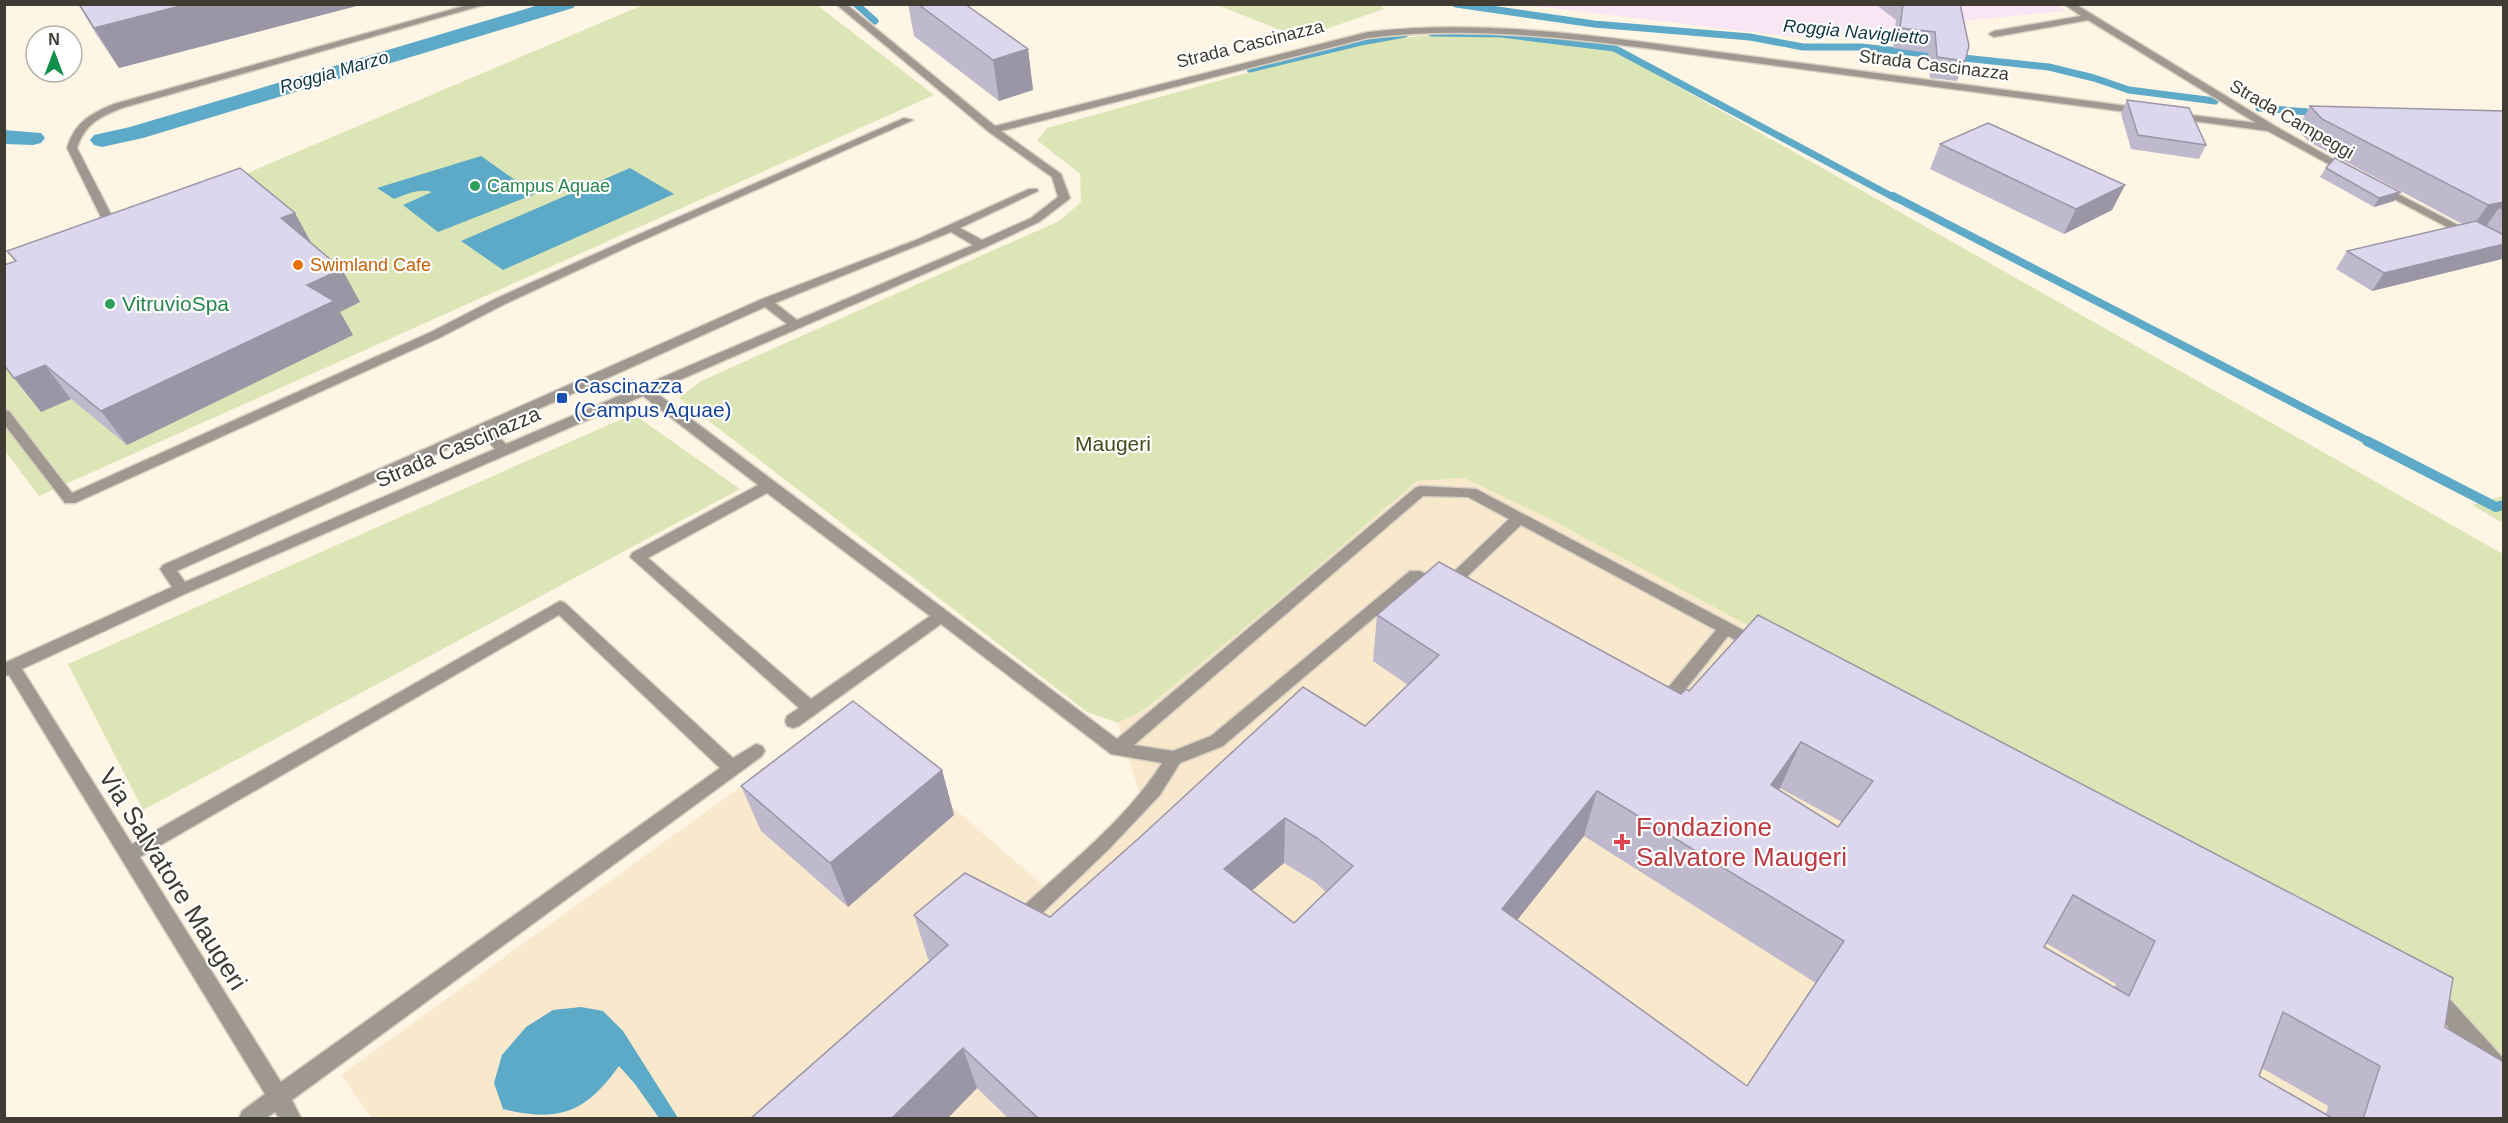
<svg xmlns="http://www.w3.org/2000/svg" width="2508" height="1123" font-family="Helvetica,sans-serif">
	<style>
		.built { fill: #f8e8cc }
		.industrial { fill: #fae5f5 }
		.green { fill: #dce5b5 }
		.water { fill: #5caac8 }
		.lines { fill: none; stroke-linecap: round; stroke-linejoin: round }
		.stream-far2 { stroke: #5caac8; stroke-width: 7 }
		.stream-far1 { stroke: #5caac8; stroke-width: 8 }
		.stream { stroke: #5caac8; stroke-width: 10 }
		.canal { fill: #5caac8; fill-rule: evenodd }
		.minor-casing { stroke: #d9d0c1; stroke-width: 3 }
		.minor { fill: #9f9891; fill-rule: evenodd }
		.wall { fill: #beb9cc; fill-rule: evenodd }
		.shaded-wall { fill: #9b96a6 }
		.building { fill: #ddd7ed; stroke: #9b96a6; stroke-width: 1.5; fill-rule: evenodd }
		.leisure-dot { fill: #2e9e5b; stroke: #fff; stroke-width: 2 }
		.food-dot { fill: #e8710a; stroke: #fff; stroke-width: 2 }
		.transit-dot { fill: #1a4fb4; stroke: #fff; stroke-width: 2 }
		.health-dot { fill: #e0444e; stroke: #fff; stroke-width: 2 }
		.labels { text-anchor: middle; stroke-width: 4.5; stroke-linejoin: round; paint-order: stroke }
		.far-water-label { font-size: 18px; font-style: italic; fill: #113643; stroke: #fff }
		.far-street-label { font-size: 18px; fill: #403c34; stroke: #fff }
		.far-leisure-label { font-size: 18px; fill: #27864d; stroke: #fff; text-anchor: start }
		.far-food-label { font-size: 18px; fill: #c56008; stroke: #fff; text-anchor: start }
		.leisure-label { font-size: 21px; fill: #27864d; stroke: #fff; text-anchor: start }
		.transit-label { font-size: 21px; fill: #164399; stroke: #fff; text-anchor: start }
		.park-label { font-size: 21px; fill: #444b1a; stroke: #fff }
		.street-label { font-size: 21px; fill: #403c34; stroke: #fff }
		.near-health-label { font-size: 26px; fill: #be3a42; stroke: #fff; text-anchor: start }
		.near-street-label { font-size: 26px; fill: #403c34; stroke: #fff }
	</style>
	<rect width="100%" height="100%" fill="#fff5e4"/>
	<path class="built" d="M 1464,478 L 1544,516 L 2441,997 L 2504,1118 L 372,1118 L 341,1075 L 843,713 L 1044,886 L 1141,798 L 1118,723 L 1144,710 L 1281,598 L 1417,481 Z"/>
	<path class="industrial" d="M 2055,4 L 2066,11 L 1795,37 L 1526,5 Z"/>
	<path class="green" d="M 1379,4 L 1384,9 L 1300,38 L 1217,5 Z
		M 643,5 L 817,5 L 934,95 L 39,496 L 5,451 L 5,276 Z
		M 1444,34 L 1503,36 L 1612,49 L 2503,554 L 2503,1070 L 2441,997 L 1544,516 L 1464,478 L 1417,481 L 1281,598 L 1144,710 L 1118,723 L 1087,712 L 679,398 L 701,381 L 1059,221 L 1081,202 L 1080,174 L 1037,140 L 1047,128 L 1323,52 L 1390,39 Z
		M 633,414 L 740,489 L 143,810 L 68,664 Z
		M 2503,496 L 2503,523 L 2472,505 Z"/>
	<path class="water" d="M 481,156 L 535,194 L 438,232 L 403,205 L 432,192 C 420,188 406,194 394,199 L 377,188 Z
		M 630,168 L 674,194 L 503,270 L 461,241 Z
		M 581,1007 L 603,1011 L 623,1031 L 678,1118 L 659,1118 L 635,1084 L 619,1066 C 586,1112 560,1123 503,1109 L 494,1083 L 502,1055 L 526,1027 L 553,1010 Z"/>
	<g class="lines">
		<path class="stream-far2" d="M 856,4 L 875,21
			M 1456,4 L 1594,24 L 1750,37 L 1803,47 L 1861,47 L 2049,67 L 2094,78 L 2129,90 L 2215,101
			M 1432,33 L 1501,34 L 1614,48 L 1895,198
			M 1250,69 L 1361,42 L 1405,34
			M 2259,108 L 2321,113"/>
		<path class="stream-far1" d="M 1893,196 L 2370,442"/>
		<path class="stream" d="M 2367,441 L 2496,507 L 2504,505"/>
		<path class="canal" d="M 542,4 L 576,4 L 573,8 L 143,138 L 102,147 L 94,145 L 90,140 L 94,135 L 130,127 Z
			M 4,130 L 41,133 L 45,138 L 41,143 L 33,145 L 4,144 Z"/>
		<g class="minor-casing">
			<path id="minor" d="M 471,4 L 487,4 L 122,108 C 99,117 85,124 77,148 L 113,218 L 99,232 L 95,233 L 89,230 L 101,217 L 67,148 C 75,122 90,114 114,104 Z
				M 836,4 L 846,4 L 995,126 L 1368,32 C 1490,18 1612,38 1733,54 C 1869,72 2006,90 2142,108 L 2147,111 L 2142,114 C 2006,96 1869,78 1733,60 C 1612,44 1491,23 1368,38 L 1001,131 L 1061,174 L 1070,198 L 1068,200 L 1039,222 L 986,247 L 654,391 L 1117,739 L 1415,488 L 1420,486 L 1476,489 L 1762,640 L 1764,644 L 1762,648 L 1750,648 L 1728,636 L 1670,709 C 1662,711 1657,709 1653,702 L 1655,697 L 1661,696 L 1716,630 L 1521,525 L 1451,592 L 1437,591 L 1416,582 L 1223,746 L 1180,763 L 1160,795 L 1110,848 L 1033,922 L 1026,924 L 1019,922 L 1017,916 L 1019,910 C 1069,864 1126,820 1162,763 L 1111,754 L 941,624 L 799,726 L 793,728 L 787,726 L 785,721 L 787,716 L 799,708 L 630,557 L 632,553 L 758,485 L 643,396 L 187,593 L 22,669 L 132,844 L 560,601 L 565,603 L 733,758 L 756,744 L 762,746 L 765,751 L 762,756 L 292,1100 L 301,1118 L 279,1118 L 275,1112 L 266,1118 L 239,1118 L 242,1111 L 265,1094 L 9,675 L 4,676 L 4,663 L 172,587 L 160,569 L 163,565 L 762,299 L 916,240 L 1029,189 L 1037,189 L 1038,191 L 960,228 L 982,240 L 1031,218 L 1058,197 L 1052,177 L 989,132 ZM 951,232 L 973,245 L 797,320 L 775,303 ZM 765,307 L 787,324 L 506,444 L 492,430 ZM 481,434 L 495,449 L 185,582 L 177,571 ZM 767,493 L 930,616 L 811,699 L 648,558 ZM 1423,496 L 1468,497 L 1509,519 L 1443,582 L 1420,571 L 1410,571 L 1211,736 L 1173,751 L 1134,745 ZM 559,615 L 720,768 L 281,1082 L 140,857 Z
				M 2064,4 L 2075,4 L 2275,126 L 2354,171 L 2349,174 L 2345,173 L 2268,131 L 2171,118 L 2171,114 L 2175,113 L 2256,123 L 2088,20 L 1994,37 L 1989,34 L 1994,31 L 2081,16 Z
				M 904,118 L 913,120 L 632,245 L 505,304 L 439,338 L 75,503 L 65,503 L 4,424 L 4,410 L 9,411 L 72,493 L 431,332 L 497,298 L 624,241 Z
				M 2381,185 L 2504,249 L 2504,257 L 2377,190 L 2376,188 Z
				M 2433,990 L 2446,995 L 2504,1059 L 2504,1085 L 2497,1082 L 2432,1009 L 2426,1006 L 2423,999 L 2426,992 Z"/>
		</g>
		<use href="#minor" class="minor"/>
	</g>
	<path class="wall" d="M 78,4 L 364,4 L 119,68 L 96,34 Z
		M 908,4 L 965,4 L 1028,49 L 1033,90 L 999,101 L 914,36 Z
		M 1875,4 L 1960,4 L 1965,61 L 1957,81 L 1930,78 L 1928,53 L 1893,48 L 1896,20 Z
		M 2127,100 L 2206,145 L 2199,159 L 2131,149 L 2121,114 Z
		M 2310,106 L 2504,111 L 2504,257 L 2502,259 L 2372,291 L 2336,269 L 2347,251 L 2462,224 L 2309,142 L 2297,129 Z
		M 1940,144 L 2125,185 L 2112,210 L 2064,234 L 1930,169 Z
		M 2326,168 L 2394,201 L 2374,207 L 2320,177 Z
		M 312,244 L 360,302 L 340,312 L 353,335 L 127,445 L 71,399 L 41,412 L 15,261 L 7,251 Z
		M 1377,615 L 1681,694 L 1686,689 L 2445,1027 L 2504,1119 L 1009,1119 L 977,1088 L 947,1119 L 750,1119 L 930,960 L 928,959 L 914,915 L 1050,917 L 1365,726 L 1408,685 L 1373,661 ZM 1780,788 L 1842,822 L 1838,827 L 1779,790 ZM 1584,836 L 1816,983 L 1747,1086 L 1517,920 ZM 1284,863 L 1315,882 L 1326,892 L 1294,923 L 1252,891 ZM 2046,943 L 2116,984 L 2114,988 L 2044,947 ZM 2262,1068 L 2328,1106 L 2326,1114 L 2259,1076 Z
		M 942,770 L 954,815 L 848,907 L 761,831 L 741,786 Z"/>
	<path class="shaded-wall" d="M 188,4 L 364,4 L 119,68 L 94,28 Z
		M 1028,49 L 1033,90 L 999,101 L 993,60 Z
		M 2125,185 L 2112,210 L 2064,234 L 2076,209 Z
		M 2400,192 L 2394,201 L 2374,207 L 2379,198 Z
		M 2504,202 L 2504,211 L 2499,208 L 2487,225 L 2471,229 L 2488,205 Z
		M 295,213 L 313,246 L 281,218 Z
		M 2504,244 L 2504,257 L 2502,259 L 2372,291 L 2384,273 Z
		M 342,269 L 360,302 L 340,312 L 353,335 L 127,445 L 101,411 L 307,285 Z
		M 45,365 L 71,399 L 41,412 L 14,378 Z
		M 1801,742 L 1780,788 L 1750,831 L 1771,785 Z
		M 942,770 L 954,815 L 848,907 L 830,863 Z
		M 1597,791 L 1584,836 L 1491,953 L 1502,909 Z
		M 1285,818 L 1284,863 L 1225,913 L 1224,869 Z
		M 963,1048 L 977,1088 L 947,1119 L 891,1119 Z"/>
	<path class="building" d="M 79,4 L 188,4 L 94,28 Z
		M 918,4 L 965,4 L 1028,49 L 993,60 Z
		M 1903,4 L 1960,4 L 1969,46 L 1965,61 L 1937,57 L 1935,32 L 1900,28 Z
		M 2127,100 L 2189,108 L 2206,145 L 2138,135 Z
		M 2310,106 L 2504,111 L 2504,202 L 2488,205 L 2322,119 Z
		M 1988,123 L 2125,185 L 2076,209 L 1940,144 Z
		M 2335,158 L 2400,192 L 2379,198 L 2326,168 Z
		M 240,168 L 295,213 L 281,218 L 342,269 L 307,285 L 334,301 L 101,411 L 45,365 L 14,378 L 4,365 L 4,265 L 16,261 L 7,251 Z
		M 2476,221 L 2504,235 L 2504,244 L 2384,273 L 2347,251 Z
		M 1439,562 L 1681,694 L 1686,689 L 1689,691 L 1758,615 L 2453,978 L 2445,1027 L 2504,1062 L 2504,1119 L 2363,1119 L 2380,1066 L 2283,1012 L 2259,1076 L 2334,1119 L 1039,1119 L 963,1048 L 891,1119 L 750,1119 L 948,945 L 914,915 L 965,873 L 1050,917 L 1138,839 L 1303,687 L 1365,726 L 1439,655 L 1377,615 ZM 1801,742 L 1873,781 L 1838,827 L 1771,785 ZM 1597,791 L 1844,941 L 1747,1086 L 1502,909 ZM 1285,818 L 1317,838 L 1353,866 L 1294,923 L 1224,869 ZM 2073,895 L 2155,941 L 2129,996 L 2044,947 Z
		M 853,701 L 942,770 L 830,863 L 741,786 Z"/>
	<g class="leisure-dot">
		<circle cx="475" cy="186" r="6"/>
		<circle cx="110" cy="304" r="6"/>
	</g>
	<circle class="food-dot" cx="298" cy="265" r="6"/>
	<rect class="transit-dot" x="556" y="392" width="12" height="12" rx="3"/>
	<path class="health-dot" d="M1619 833h6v6h6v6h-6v6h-6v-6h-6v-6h6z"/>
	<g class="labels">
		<g class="far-water-label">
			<text transform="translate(1856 32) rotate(5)" y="6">Roggia Naviglietto</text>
			<text transform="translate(334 72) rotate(-16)" y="6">Roggia Marzo</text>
		</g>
		<g class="far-street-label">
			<text transform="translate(1250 44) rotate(-14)" y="6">Strada Cascinazza</text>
			<text transform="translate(1934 65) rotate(7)" y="6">Strada Cascinazza</text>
			<text transform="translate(2292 119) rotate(30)" y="6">Strada Campeggi</text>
		</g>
		<g class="far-leisure-label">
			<text x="487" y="192">Campus Aquae</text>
		</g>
		<g class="far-food-label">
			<text x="310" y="271">Swimland Cafe</text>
		</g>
		<g class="leisure-label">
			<text x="122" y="311">VitruvioSpa</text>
		</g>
		<g class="transit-label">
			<text x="574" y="393">Cascinazza<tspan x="574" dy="24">(Campus Aquae)</tspan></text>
		</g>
		<g class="park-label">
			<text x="1113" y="451">Maugeri</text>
		</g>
		<g class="street-label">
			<text transform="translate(458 447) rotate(-23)" y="7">Strada Cascinazza</text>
		</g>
		<g class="near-health-label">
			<text x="1636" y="836">Fondazione<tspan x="1636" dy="30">Salvatore Maugeri</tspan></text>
		</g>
		<g class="near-street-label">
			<text transform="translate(173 879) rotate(58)" y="9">Via Salvatore Maugeri</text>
		</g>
	</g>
	<rect width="2508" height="1123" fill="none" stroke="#403c34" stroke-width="12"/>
	<g transform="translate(54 54)"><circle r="28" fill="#ffffff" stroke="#b3b1ae" stroke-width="1.5"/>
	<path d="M0-4.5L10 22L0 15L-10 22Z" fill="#11904c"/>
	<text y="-9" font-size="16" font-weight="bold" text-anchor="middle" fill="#403c34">N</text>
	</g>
</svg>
